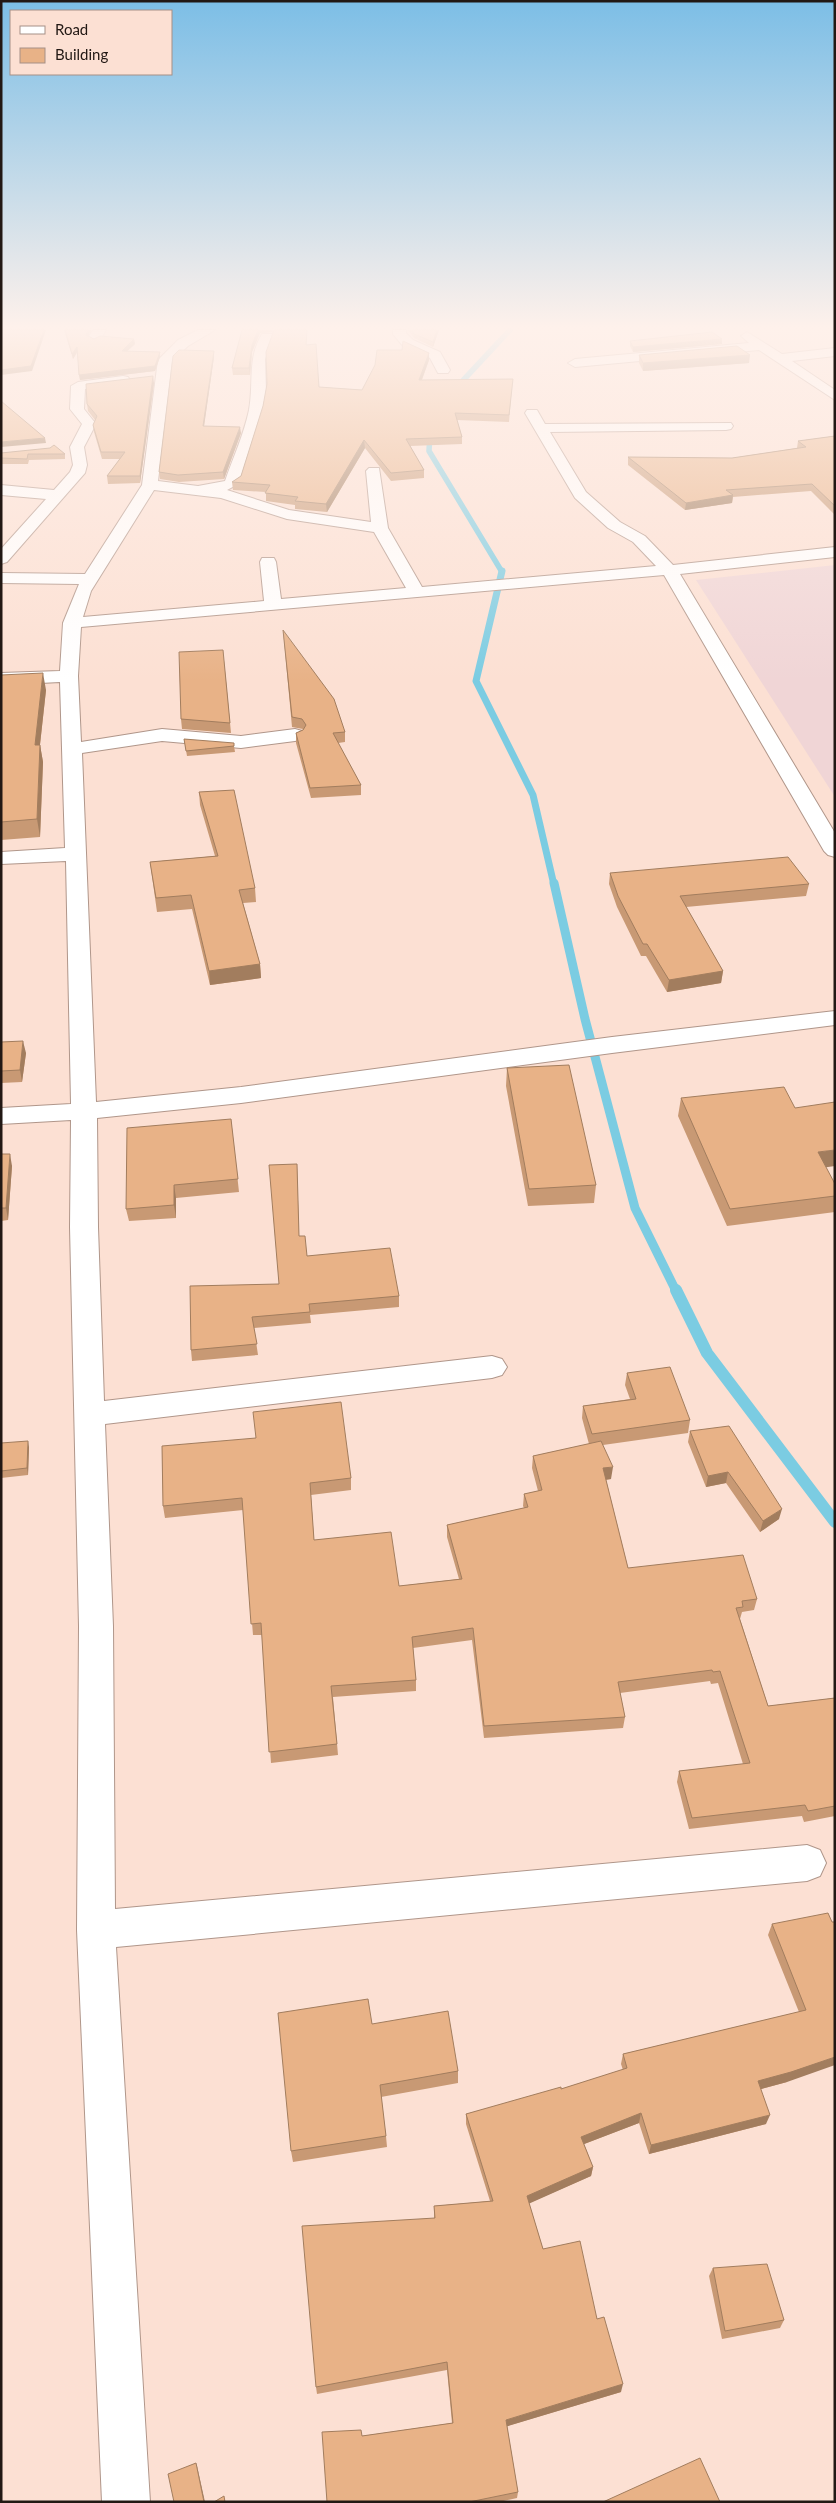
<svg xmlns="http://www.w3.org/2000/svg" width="836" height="2503" font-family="Lato,sans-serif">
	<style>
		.education { fill: #f0d5d6 }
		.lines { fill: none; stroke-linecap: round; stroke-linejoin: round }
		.stream-far3 { stroke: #7bcce2; stroke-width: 5.5 }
		.stream-far2 { stroke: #7bcce2; stroke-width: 7 }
		.stream-far1 { stroke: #7bcce2; stroke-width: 9 }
		.stream { stroke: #7bcce2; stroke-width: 12 }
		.minor-casing { stroke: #b0968a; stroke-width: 2 }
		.minor { fill: #fff; fill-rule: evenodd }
		.wall { fill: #c89974 }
		.shaded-wall { fill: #a27d5e }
		.building { fill: #e8b287; stroke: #a27d5e }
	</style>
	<rect width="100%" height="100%" fill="#fce0d3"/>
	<path class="education" d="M 835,565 L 835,797 L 696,580 Z"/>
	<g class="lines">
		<path class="stream-far3" d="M 455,389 L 510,330
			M 430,432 L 429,451 L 502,572"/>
		<path class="stream-far2" d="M 502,571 L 476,681 L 533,795 L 554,885"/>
		<path class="stream-far1" d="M 554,883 L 585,1019 L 635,1208 L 676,1291"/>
		<path class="stream" d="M 676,1290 L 707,1353 L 835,1522"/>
		<g class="minor-casing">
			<path id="minor" d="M 93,330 L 106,330 L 99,341 L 94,342 L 88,338 Z
				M 198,330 L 215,330 L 188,346 L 172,361 L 158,481 L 198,486 L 225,481 C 233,458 244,434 249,410 C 254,383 247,358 262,334 L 272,334 L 273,337 L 265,359 L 266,391 L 262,413 L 240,483 L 227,490 L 289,510 L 371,522 L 366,471 L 369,468 L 379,468 L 388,528 L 422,587 L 656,566 L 633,542 L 608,528 L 575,498 L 525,413 L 527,410 L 537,410 L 545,424 L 731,423 L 733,426 L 731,429 L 726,430 L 550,432 L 586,492 L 620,522 L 645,536 L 673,565 L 835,547 L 835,557 L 680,574 L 835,833 L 835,857 L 828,855 L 824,851 L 664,575 L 81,627 L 78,676 L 81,742 L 162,729 L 241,736 L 295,729 L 302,731 L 305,735 L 302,739 L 295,741 L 241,748 L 162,741 L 82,753 L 96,1102 L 241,1087 L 612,1037 L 835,1011 L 835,1025 L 612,1053 L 241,1103 L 97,1118 L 98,1227 L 104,1401 L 492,1356 L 502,1359 L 507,1367 L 502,1375 L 492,1378 L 105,1424 L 113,1626 L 115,1909 L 807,1845 L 820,1850 L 826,1863 L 820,1876 L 807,1881 L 116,1947 L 150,2502 L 102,2502 L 77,1930 L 79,1626 L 70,1227 L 71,1120 L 1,1124 L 1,1108 L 71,1104 L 66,861 L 1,864 L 1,852 L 65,848 L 60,682 L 1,685 L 1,673 L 60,671 L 63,623 L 79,584 L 1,583 L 1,573 L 85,574 L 142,485 L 158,360 L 178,340 ZM 154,490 L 221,498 L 287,519 L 374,532 L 406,588 L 281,599 L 276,562 L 274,558 L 262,558 L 260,562 L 264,601 L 83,617 L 91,591 Z
				M 393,330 L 406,330 L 406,333 L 413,340 L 440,352 L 450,370 L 448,373 L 438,373 L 430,358 L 403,346 L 393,334 Z
				M 747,332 L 782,354 L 835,348 L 835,356 L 792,361 L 835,390 L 835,400 L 759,350 L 575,367 L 568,363 L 575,359 L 749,343 L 741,336 Z
				M 123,376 L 128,377 L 130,380 L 128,383 L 85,389 L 84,409 L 96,424 L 84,447 L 87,465 L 85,473 L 7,562 L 1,564 L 1,549 L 46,499 L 1,495 L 1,485 L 54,490 L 70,472 L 73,465 L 70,447 L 82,424 L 70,409 L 71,386 L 78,382 Z"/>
		</g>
		<use href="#minor" class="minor"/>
	</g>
	<path class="wall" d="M 64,330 L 91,330 L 88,336 L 94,339 L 134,339 L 135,344 L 127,351 L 160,352 L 160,357 L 155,371 L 80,380 L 77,353 L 73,359 Z
		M 242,330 L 307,330 L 306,345 L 319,387 L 362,390 L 429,360 L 422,380 L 512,386 L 509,422 L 457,420 L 462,437 L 462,444 L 410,446 L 424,470 L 424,478 L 391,481 L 365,448 L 327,512 L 295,509 L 295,505 L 266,501 L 266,492 L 233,490 L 232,482 L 241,476 L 263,406 L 267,384 L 273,334 L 272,332 L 260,333 L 252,352 L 250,375 L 233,375 L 232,368 Z
		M 408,330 L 439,330 L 433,347 L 414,338 Z
		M 722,339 L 722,344 L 633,352 L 630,346 L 630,341 Z
		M 639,355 L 749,363 L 643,371 L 639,363 Z
		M 214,357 L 204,426 L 241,433 L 224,479 L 179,482 L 160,479 L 159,472 Z
		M 154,383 L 140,483 L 108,484 L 107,476 L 120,459 L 102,459 L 94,432 L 93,425 L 95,420 L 88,411 L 87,404 Z
		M 835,436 L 835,515 L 811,491 L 733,497 L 732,503 L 685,510 L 628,465 L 628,457 L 732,458 L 797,448 L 798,441 Z
		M 1,453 L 65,454 L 65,459 L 29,460 L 28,464 L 1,464 Z
		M 283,630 L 345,732 L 345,742 L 338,743 L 361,785 L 361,795 L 311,798 L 296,743 L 296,733 L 303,730 L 303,729 L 292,727 Z
		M 223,650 L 231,733 L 182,729 L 181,719 Z
		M 1,675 L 46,690 L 40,745 L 43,762 L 40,837 L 1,840 Z
		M 184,739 L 234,746 L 235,752 L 187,756 Z
		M 199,792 L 255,888 L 256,902 L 243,903 L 260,964 L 261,978 L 210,985 L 192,909 L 157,912 L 150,862 L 215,856 L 200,805 Z
		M 610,873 L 809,884 L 806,896 L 686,907 L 723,971 L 721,983 L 667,992 L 646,956 L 641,956 L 617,907 L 609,884 Z
		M 1,1042 L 26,1053 L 22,1082 L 1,1083 Z
		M 507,1068 L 596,1185 L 594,1203 L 528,1206 L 506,1086 Z
		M 681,1098 L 826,1168 L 835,1184 L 835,1212 L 727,1226 L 678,1116 Z
		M 231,1119 L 239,1192 L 176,1198 L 176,1218 L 129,1221 L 126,1209 Z
		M 1,1154 L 12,1166 L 8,1220 L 1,1221 Z
		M 297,1164 L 299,1236 L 307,1256 L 399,1296 L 399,1307 L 310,1315 L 311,1323 L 254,1328 L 258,1355 L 192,1361 L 191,1350 L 279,1284 Z
		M 627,1373 L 690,1420 L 688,1433 L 603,1445 L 611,1479 L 606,1480 L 628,1568 L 757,1599 L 754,1610 L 742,1612 L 740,1619 L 768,1706 L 835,1698 L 835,1816 L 804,1822 L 802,1816 L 689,1829 L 677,1782 L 679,1771 L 743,1764 L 718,1683 L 711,1684 L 710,1681 L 620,1693 L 625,1717 L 623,1728 L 484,1738 L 472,1640 L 413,1648 L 416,1680 L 416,1691 L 333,1697 L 338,1755 L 271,1763 L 262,1635 L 253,1635 L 243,1510 L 165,1518 L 163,1506 L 162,1446 L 351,1478 L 351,1490 L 311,1495 L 314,1540 L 399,1586 L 459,1579 L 447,1537 L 447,1525 L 524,1508 L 523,1506 L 524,1494 L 538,1491 L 532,1468 L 533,1456 L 589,1444 L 582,1418 L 583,1406 L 630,1399 L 625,1385 Z
		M 690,1431 L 779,1519 L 760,1532 L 726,1483 L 706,1487 L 688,1442 Z
		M 1,1443 L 29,1447 L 28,1475 L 1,1478 Z
		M 832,1922 L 787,2082 L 761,2089 L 766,2124 L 649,2154 L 639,2123 L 584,2144 L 593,2167 L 591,2176 L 529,2203 L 543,2249 L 597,2319 L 621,2392 L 507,2426 L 518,2492 L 517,2498 L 499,2502 L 327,2502 L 362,2436 L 452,2423 L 447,2370 L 317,2394 L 316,2387 L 434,2218 L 434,2206 L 490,2201 L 466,2124 L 466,2114 L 561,2089 L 623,2070 L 621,2064 L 623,2054 L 799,2012 L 768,1935 L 772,1924 Z
		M 372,2024 L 458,2071 L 458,2083 L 381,2097 L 386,2136 L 387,2147 L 293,2162 L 291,2151 Z
		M 713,2268 L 784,2320 L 780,2328 L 722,2339 L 709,2276 Z"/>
	<path class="shaded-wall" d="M 44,330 L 46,330 L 32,371 L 1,375 L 1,370 Z
		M 88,330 L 91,330 L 86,340 L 86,335 Z
		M 258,330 L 272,330 L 272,332 L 260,333 L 252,352 L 250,375 L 249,368 L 252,345 Z
		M 437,330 L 439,330 L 433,347 L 433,342 Z
		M 134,339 L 135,344 L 122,356 L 122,351 Z
		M 722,339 L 722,344 L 633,352 L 633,347 Z
		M 77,347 L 77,352 L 73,359 L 72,354 Z
		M 214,351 L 214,357 L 203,433 L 203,426 Z
		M 160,352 L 160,357 L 155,371 L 80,380 L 79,375 Z
		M 429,353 L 429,360 L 419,387 L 419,380 Z
		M 750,355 L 749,363 L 643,371 L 643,363 Z
		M 153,376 L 154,383 L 140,483 L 140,476 Z
		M 240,427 L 241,433 L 224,479 L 223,472 Z
		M 45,438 L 46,443 L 1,447 L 1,442 Z
		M 364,440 L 365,448 L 327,512 L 326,504 Z
		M 733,495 L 732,503 L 685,510 L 686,503 Z
		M 43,673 L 46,690 L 38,762 L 35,745 Z
		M 40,745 L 43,762 L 40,837 L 37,819 Z
		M 260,964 L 261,978 L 210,985 L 209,971 Z
		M 723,971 L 721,983 L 667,992 L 669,980 Z
		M 23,1041 L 26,1053 L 22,1082 L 20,1070 Z
		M 835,1150 L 835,1166 L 814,1169 L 818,1152 Z
		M 10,1154 L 12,1166 L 8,1220 L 6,1208 Z
		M 174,1185 L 176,1198 L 176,1218 L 174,1205 Z
		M 28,1441 L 29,1447 L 28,1475 L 27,1468 Z
		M 613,1467 L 611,1479 L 602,1480 L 603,1468 Z
		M 728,1472 L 726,1483 L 706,1487 L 708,1476 Z
		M 782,1509 L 779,1519 L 760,1532 L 763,1521 Z
		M 835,2057 L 835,2065 L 787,2082 L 754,2091 L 758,2081 Z
		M 641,2113 L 639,2123 L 579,2146 L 581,2137 Z
		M 770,2115 L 766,2124 L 649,2154 L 651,2145 Z
		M 593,2167 L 591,2176 L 526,2205 L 527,2196 Z
		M 623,2384 L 621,2392 L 505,2427 L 506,2420 Z
		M 196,2463 L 197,2466 L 205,2502 L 204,2502 Z"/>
	<path class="building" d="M 1,330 L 44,330 L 31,366 L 1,370 Z
		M 65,330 L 88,330 L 86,335 L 94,339 L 100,336 L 134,339 L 122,351 L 160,352 L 155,366 L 79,375 L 77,347 L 72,354 Z
		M 242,330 L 258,330 L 252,345 L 249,368 L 232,368 Z
		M 274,330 L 307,330 L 306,345 L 316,344 L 319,387 L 362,390 L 375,365 L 377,350 L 402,350 L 403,341 L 429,353 L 419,380 L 513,379 L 509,415 L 455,413 L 462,437 L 406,439 L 424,470 L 391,473 L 364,440 L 326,504 L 295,501 L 298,497 L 265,493 L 270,485 L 232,482 L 241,476 L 263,406 L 267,384 L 266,352 Z
		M 412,330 L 437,330 L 433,342 L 414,334 Z
		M 712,332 L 722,339 L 633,347 L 630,341 Z
		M 737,346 L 750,355 L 643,363 L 639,355 Z
		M 179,350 L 214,351 L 203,426 L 240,427 L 223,472 L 178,475 L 159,472 L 173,356 Z
		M 153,376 L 140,476 L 107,476 L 125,452 L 101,452 L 93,425 L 97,416 L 87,404 L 86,384 Z
		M 1,401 L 45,438 L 1,442 Z
		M 835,436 L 835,506 L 812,484 L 726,490 L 733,495 L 686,503 L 628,457 L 732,458 L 806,447 L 798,441 Z
		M 54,445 L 65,454 L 28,454 L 27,459 L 1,458 L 1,453 L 50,448 Z
		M 283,630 L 334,699 L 345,732 L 333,733 L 361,785 L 310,788 L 296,733 L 303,730 L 306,725 L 302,719 L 292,717 Z
		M 223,650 L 230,723 L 181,719 L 179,652 Z
		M 43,673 L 35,745 L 40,745 L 37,819 L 1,822 L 1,675 Z
		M 184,739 L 234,743 L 234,746 L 186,751 Z
		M 234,790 L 255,888 L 239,890 L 260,964 L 209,971 L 191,895 L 156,898 L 150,862 L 218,856 L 199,792 Z
		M 788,857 L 809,884 L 680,896 L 723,971 L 669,980 L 647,944 L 643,944 L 618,896 L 610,873 Z
		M 23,1041 L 20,1070 L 1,1071 L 1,1042 Z
		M 569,1065 L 596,1185 L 529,1189 L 507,1068 Z
		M 784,1087 L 795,1108 L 835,1102 L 835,1150 L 818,1152 L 835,1184 L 835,1196 L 730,1209 L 681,1098 Z
		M 231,1119 L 238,1179 L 174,1185 L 174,1205 L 126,1209 L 127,1128 Z
		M 1,1154 L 10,1154 L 6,1208 L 1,1208 Z
		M 297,1164 L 299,1236 L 305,1236 L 307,1256 L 390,1248 L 399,1296 L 309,1304 L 310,1312 L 252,1317 L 257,1344 L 191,1350 L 190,1286 L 279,1284 L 269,1165 Z
		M 670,1367 L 690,1420 L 592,1434 L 583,1406 L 636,1399 L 627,1373 Z
		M 341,1402 L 351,1478 L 310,1483 L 314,1540 L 391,1532 L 399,1586 L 462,1579 L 447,1525 L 528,1507 L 524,1494 L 542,1490 L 533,1456 L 601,1441 L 613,1467 L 603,1468 L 628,1568 L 743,1555 L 757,1599 L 742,1601 L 743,1607 L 736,1608 L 768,1706 L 835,1698 L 835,1806 L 808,1811 L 805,1805 L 692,1818 L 679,1771 L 750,1763 L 720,1671 L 713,1672 L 712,1670 L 618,1682 L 625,1717 L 484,1726 L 473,1628 L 412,1637 L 416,1680 L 331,1686 L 337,1744 L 269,1752 L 261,1623 L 251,1624 L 242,1498 L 163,1506 L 162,1446 L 256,1438 L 253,1412 Z
		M 729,1426 L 782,1509 L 763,1521 L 728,1472 L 708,1476 L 690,1431 Z
		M 28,1441 L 27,1468 L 1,1471 L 1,1443 Z
		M 828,1913 L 832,1922 L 835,1922 L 835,2057 L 791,2072 L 758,2081 L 770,2115 L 651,2145 L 641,2113 L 581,2137 L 593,2167 L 527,2196 L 543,2249 L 580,2241 L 597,2319 L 604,2317 L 623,2384 L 506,2420 L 518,2492 L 469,2502 L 327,2502 L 322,2432 L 361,2430 L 362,2436 L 453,2423 L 447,2362 L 316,2387 L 302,2226 L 435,2218 L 434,2206 L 493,2201 L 466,2114 L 561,2087 L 561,2089 L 627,2068 L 623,2054 L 806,2010 L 772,1924 Z
		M 368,1999 L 372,2024 L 448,2011 L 458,2071 L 380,2085 L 386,2136 L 291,2151 L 278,2013 Z
		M 767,2264 L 784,2320 L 725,2331 L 713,2268 Z
		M 700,2458 L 720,2502 L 603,2502 Z
		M 196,2463 L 204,2502 L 174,2502 L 168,2474 Z
		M 224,2496 L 225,2502 L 214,2502 Z"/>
	<linearGradient id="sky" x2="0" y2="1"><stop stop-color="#7cbee6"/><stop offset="0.48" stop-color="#fef1eb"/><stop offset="1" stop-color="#fef1eb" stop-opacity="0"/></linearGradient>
	<rect width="836" height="681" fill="url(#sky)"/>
	<rect width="836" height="2503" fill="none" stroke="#221814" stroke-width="5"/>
	<rect x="10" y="10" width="162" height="65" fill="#fce0d3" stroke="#a59087"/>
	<rect x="20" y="26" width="25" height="8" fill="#ffffff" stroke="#a59087"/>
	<text x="55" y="35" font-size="15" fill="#221814">Road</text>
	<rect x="20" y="48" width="25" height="15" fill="#e8b287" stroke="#a59087"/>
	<text x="55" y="60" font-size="15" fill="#221814">Building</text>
</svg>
